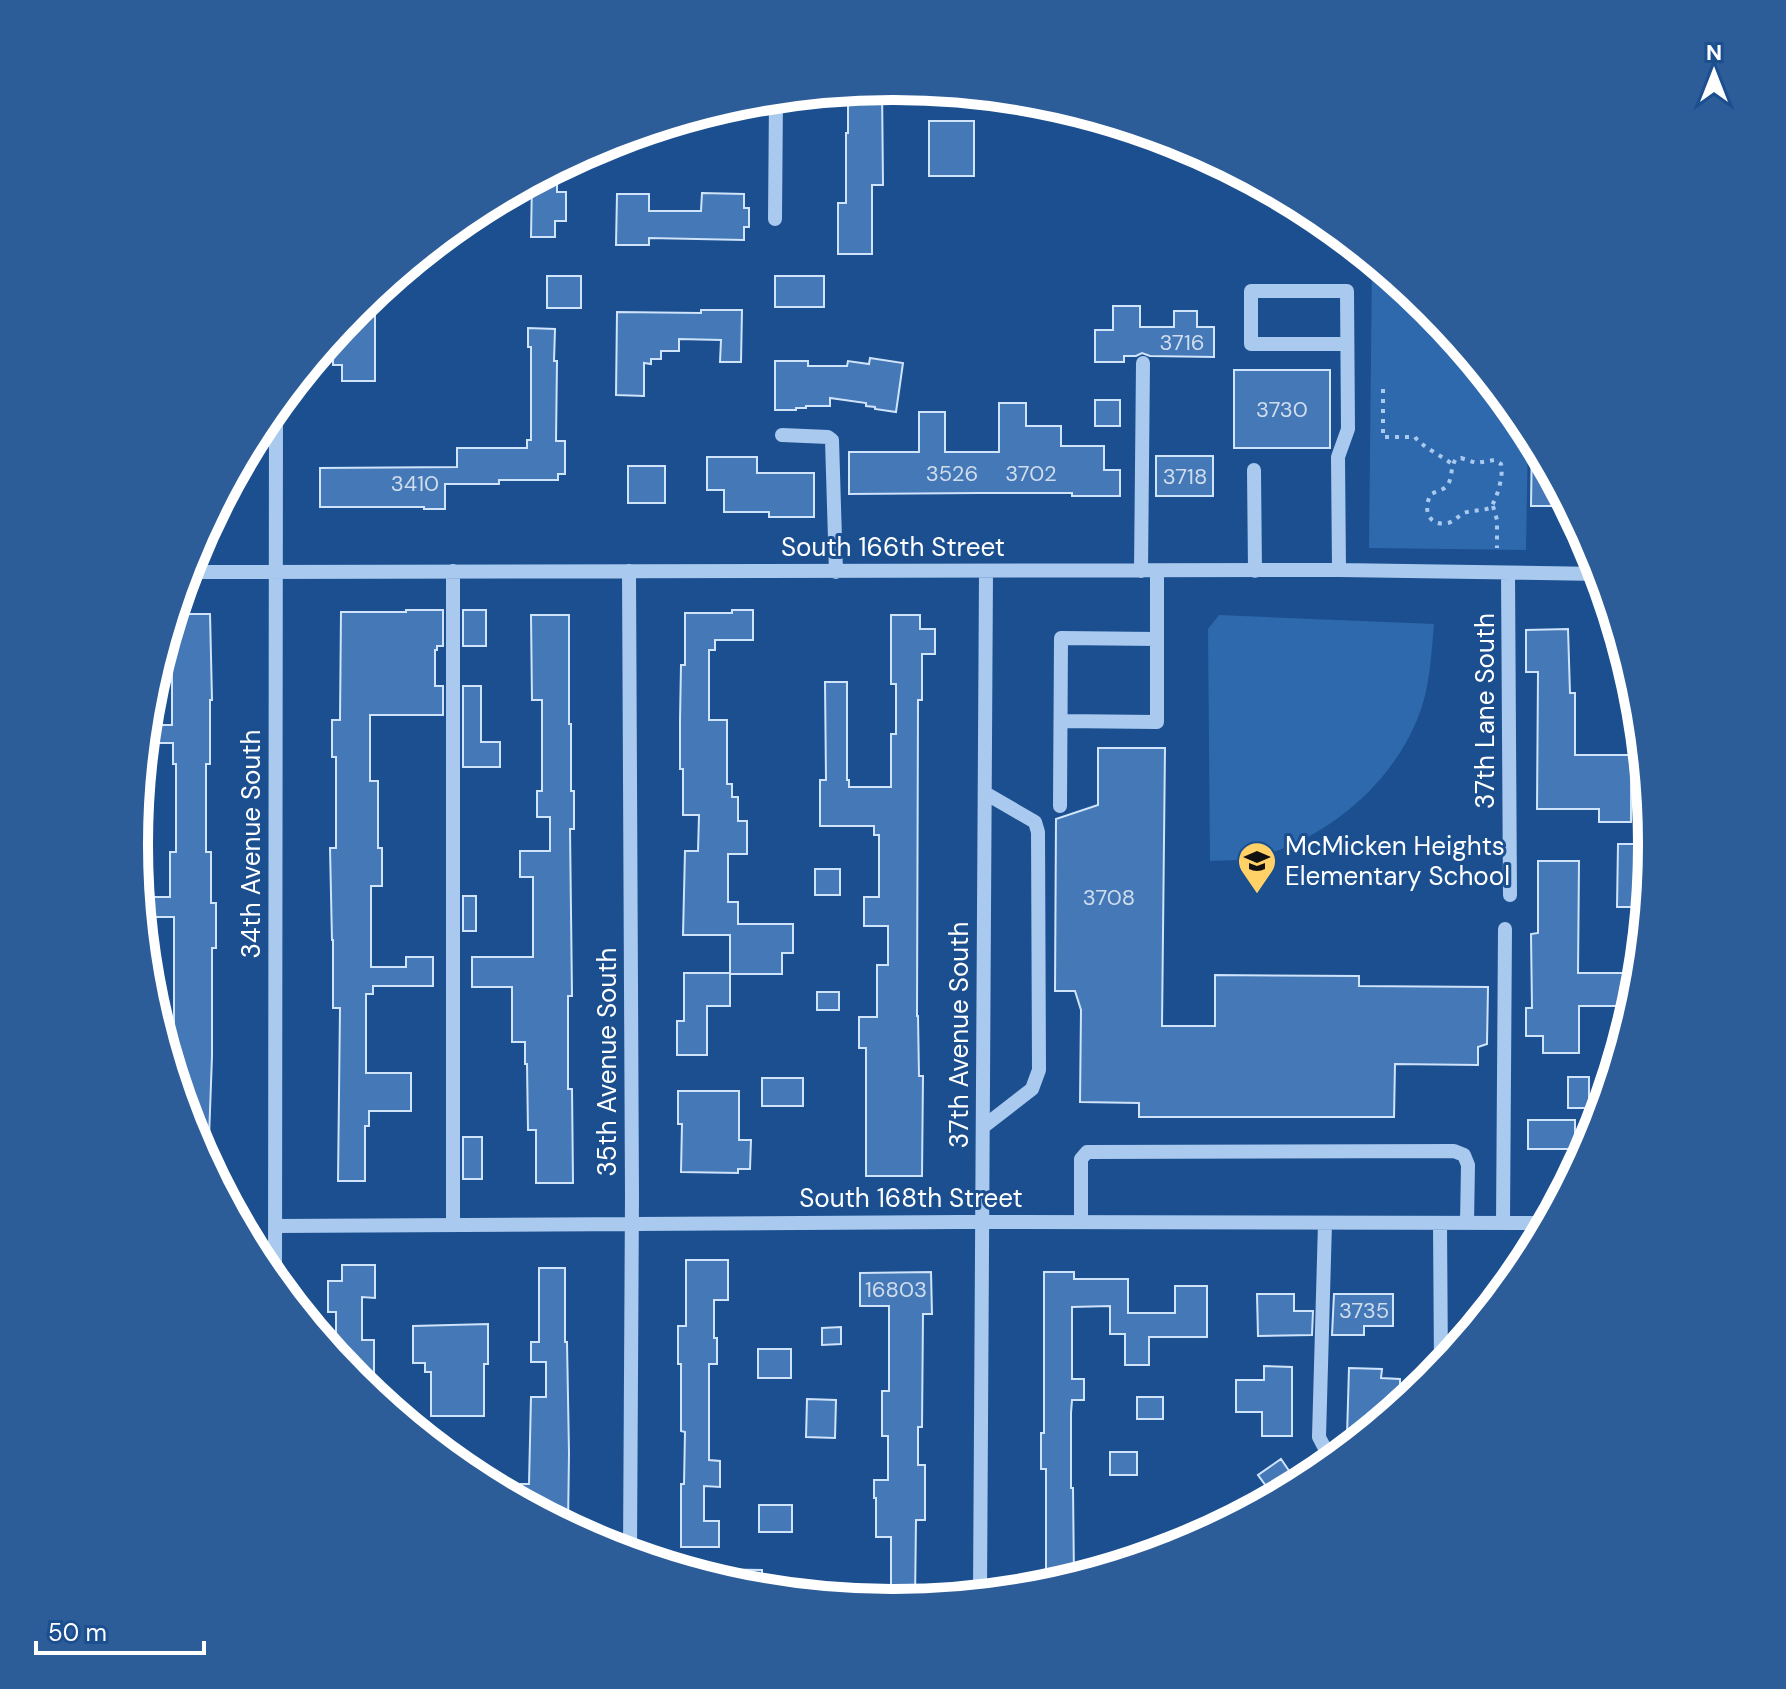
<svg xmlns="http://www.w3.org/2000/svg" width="1786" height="1689" font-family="'DM Sans',sans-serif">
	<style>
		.green { fill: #2e69ad }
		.building { fill: #4478b7; stroke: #cfe3fa; stroke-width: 2 }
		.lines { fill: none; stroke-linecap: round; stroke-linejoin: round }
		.path { stroke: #a9c9ee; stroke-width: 4; stroke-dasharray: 4 6; stroke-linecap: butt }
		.minor { stroke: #a9c9ee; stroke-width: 14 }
		.labels { text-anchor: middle; stroke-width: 6; stroke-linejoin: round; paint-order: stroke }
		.number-label { font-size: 22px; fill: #d0dded }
		.street-label { font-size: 26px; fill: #fff; stroke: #1b4f8f }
		.poi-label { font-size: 26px; fill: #fff; stroke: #1b4f8f; text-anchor: start }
		.rim { fill: none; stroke: #fff; stroke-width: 10 }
	</style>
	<rect width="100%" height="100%" fill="#1b4f8f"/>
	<path class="green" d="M 1372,261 L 1430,308 L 1524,423 L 1528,430 L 1526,550 L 1369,548 Z
		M 1219,615 L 1434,624 C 1431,656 1430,690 1417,720 C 1389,788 1323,841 1253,858 C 1239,861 1224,860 1210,861 L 1208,629 Z"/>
	<path class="building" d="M 882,87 L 883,185 L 872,185 L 872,254 L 838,254 L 838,203 L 846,203 L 846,133 L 848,133 L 848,90 Z
		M 929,121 L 974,121 L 974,176 L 929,176 Z
		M 538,178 L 557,179 L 557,192 L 566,192 L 566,221 L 555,221 L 555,237 L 531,237 L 532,181 Z
		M 702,193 L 744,194 L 744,208 L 749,208 L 749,227 L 744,227 L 744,240 L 649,238 L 649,245 L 616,245 L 617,194 L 649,194 L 649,211 L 701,211 Z
		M 547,276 L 581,276 L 581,308 L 547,308 Z
		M 775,276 L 824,276 L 824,307 L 775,307 Z
		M 375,293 L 375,381 L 342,381 L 342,365 L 333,365 L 333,337 L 357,308 Z
		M 1113,306 L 1140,306 L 1140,327 L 1174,327 L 1174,311 L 1197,311 L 1197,327 L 1214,327 L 1214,357 L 1150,356 L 1142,353 L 1136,356 L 1124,356 L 1124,362 L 1095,362 L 1095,330 L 1113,330 Z
		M 701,310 L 742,310 L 741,362 L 720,362 L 721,340 L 679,339 L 679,351 L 661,351 L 661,359 L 651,359 L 651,364 L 644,363 L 644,396 L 616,395 L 617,312 L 701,313 Z
		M 528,328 L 555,329 L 554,361 L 557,361 L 556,441 L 565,441 L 565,474 L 558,474 L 558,480 L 499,480 L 499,484 L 445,484 L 445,509 L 424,509 L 424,507 L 320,507 L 320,468 L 457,467 L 457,448 L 527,448 L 527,440 L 531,440 L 531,347 L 528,347 Z
		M 870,358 L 903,363 L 896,412 L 875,409 L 875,407 L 866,406 L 866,403 L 830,398 L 830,406 L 806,406 L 806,408 L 796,408 L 796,410 L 775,410 L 775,361 L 808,361 L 808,366 L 847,366 L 848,361 L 869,364 Z
		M 1234,370 L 1330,370 L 1330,448 L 1234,448 Z
		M 1095,400 L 1120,400 L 1120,426 L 1095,426 Z
		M 999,403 L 1026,403 L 1026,426 L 1061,426 L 1061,446 L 1104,446 L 1104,470 L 1120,470 L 1120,496 L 1072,496 L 1072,493 L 981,493 L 849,494 L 849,452 L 919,452 L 919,412 L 945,412 L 945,452 L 999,452 Z
		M 1532,439 L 1568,506 L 1531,506 Z
		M 1156,456 L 1213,456 L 1213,496 L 1156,496 Z
		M 707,457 L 757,457 L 757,473 L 814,473 L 814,517 L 769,517 L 769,512 L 724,512 L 724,490 L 707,490 Z
		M 628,466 L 665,466 L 665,503 L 628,503 Z
		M 406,610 L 443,610 L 443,646 L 437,646 L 437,650 L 435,650 L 435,686 L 443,686 L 443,715 L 370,715 L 370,781 L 378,781 L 378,848 L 382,848 L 382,886 L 371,886 L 371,967 L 406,967 L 406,957 L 433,957 L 433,986 L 373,986 L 373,994 L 366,994 L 366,1073 L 411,1073 L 411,1111 L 369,1111 L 369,1126 L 365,1126 L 365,1181 L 338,1181 L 340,1008 L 333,1008 L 333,940 L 332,940 L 330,848 L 336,848 L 336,757 L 332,757 L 332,720 L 340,720 L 341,612 L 406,612 Z
		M 463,610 L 486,610 L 486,646 L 463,646 Z
		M 732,610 L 753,610 L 753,640 L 715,640 L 715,650 L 709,650 L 709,720 L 727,720 L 727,784 L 732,784 L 732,797 L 738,797 L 738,821 L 747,821 L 747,854 L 728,854 L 728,902 L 738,902 L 738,924 L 793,924 L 793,953 L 782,953 L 782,974 L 730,974 L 730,1006 L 707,1006 L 707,1055 L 677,1055 L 677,1021 L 684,1021 L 684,973 L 730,973 L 730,935 L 683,935 L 685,851 L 698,851 L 699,815 L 683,815 L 683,769 L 680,769 L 680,720 L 681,665 L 685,665 L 685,613 L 732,613 Z
		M 174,614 L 210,614 L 212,700 L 210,700 L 210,764 L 206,764 L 206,852 L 211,852 L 211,903 L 216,903 L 216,948 L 212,948 L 212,1056 L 208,1165 L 192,1134 L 174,1076 L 174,917 L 142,917 L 140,897 L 170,897 L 170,852 L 176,852 L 176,764 L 173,764 L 173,743 L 145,743 L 146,725 L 172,725 L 172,620 Z
		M 531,615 L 569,615 L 569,724 L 571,724 L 571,791 L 574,791 L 574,829 L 570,829 L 572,996 L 568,996 L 568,1089 L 572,1089 L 573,1183 L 536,1183 L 536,1130 L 528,1130 L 527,1064 L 525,1064 L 525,1042 L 512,1042 L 512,987 L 472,987 L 472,957 L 533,957 L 533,877 L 520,877 L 520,851 L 550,851 L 550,817 L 537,817 L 537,791 L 542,791 L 542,700 L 532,700 Z
		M 891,615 L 920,615 L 920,629 L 935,629 L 935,654 L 922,654 L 922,700 L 918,700 L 917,1016 L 918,1016 L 919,1076 L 923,1076 L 922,1176 L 866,1176 L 866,1048 L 859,1048 L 859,1017 L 877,1017 L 877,965 L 888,965 L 888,926 L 864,926 L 864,897 L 879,897 L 879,835 L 874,835 L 874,826 L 820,826 L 820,780 L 826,780 L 825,682 L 847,682 L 847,780 L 849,780 L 849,787 L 891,787 L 891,734 L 896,734 L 896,684 L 891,684 Z
		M 1568,629 L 1570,693 L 1575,693 L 1575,755 L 1631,755 L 1631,822 L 1599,822 L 1599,809 L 1537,809 L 1538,672 L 1526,672 L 1526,630 Z
		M 463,686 L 481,686 L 481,742 L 500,742 L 500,767 L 463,767 Z
		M 1098,748 L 1165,748 L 1162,1026 L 1215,1026 L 1215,975 L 1359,976 L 1359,986 L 1488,987 L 1487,1044 L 1478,1047 L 1478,1065 L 1395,1064 L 1394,1117 L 1139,1117 L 1139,1103 L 1080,1102 L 1081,1010 L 1075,991 L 1055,991 L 1056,819 L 1098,805 Z
		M 1618,844 L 1635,844 L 1640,850 L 1640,907 L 1617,907 Z
		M 1538,861 L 1579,861 L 1578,973 L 1639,973 L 1637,993 L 1633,1006 L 1579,1006 L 1579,1053 L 1543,1053 L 1543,1036 L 1526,1036 L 1526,1008 L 1532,1008 L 1531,934 L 1538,933 Z
		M 815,869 L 840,869 L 840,895 L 815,895 Z
		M 463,896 L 476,896 L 476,931 L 463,931 Z
		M 817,992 L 839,992 L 839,1010 L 817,1010 Z
		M 1568,1077 L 1589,1077 L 1589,1108 L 1568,1108 Z
		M 762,1078 L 803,1078 L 803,1106 L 762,1106 Z
		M 678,1091 L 739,1091 L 739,1140 L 751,1140 L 750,1169 L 738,1169 L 738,1173 L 681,1172 L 682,1124 L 678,1124 Z
		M 1528,1120 L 1575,1120 L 1575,1149 L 1528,1149 Z
		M 463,1137 L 482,1137 L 482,1179 L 463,1179 Z
		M 686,1260 L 728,1260 L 728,1300 L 714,1300 L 714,1338 L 717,1338 L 717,1364 L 709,1364 L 709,1460 L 720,1461 L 720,1487 L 704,1486 L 704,1521 L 719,1521 L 719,1547 L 681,1547 L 681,1484 L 684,1484 L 685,1432 L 681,1431 L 681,1364 L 678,1364 L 678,1326 L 686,1326 Z
		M 342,1265 L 375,1265 L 375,1298 L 362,1297 L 362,1340 L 374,1340 L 374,1395 L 356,1381 L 336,1356 L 336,1312 L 328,1312 L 328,1281 L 342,1281 Z
		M 539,1268 L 565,1268 L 565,1342 L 567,1342 L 569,1453 L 568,1527 L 488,1484 L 529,1484 L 531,1397 L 546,1397 L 546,1362 L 531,1362 L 531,1342 L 539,1342 Z
		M 931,1272 L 932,1314 L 923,1314 L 922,1427 L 918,1427 L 918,1465 L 925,1465 L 925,1520 L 916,1520 L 915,1601 L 891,1603 L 891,1537 L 876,1537 L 876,1498 L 874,1498 L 874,1480 L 888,1480 L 888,1436 L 882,1436 L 882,1391 L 889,1391 L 889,1306 L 860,1306 L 860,1273 Z
		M 1044,1272 L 1074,1272 L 1074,1279 L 1128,1279 L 1128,1313 L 1175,1313 L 1175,1286 L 1207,1286 L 1207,1337 L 1149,1337 L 1149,1365 L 1125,1365 L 1125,1334 L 1110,1334 L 1110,1306 L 1072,1307 L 1072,1379 L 1084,1379 L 1084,1400 L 1072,1400 L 1071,1413 L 1071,1488 L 1073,1488 L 1074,1578 L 1046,1587 L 1046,1469 L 1041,1469 L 1041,1433 L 1044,1433 Z
		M 1257,1294 L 1294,1294 L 1294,1311 L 1313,1311 L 1312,1335 L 1258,1336 Z
		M 1334,1294 L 1393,1294 L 1393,1326 L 1364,1326 L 1364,1335 L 1332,1335 Z
		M 488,1324 L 488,1364 L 484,1364 L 484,1416 L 431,1416 L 431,1372 L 425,1372 L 425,1363 L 413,1363 L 413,1326 Z
		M 841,1327 L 841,1344 L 822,1345 L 822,1328 Z
		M 758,1349 L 791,1349 L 791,1378 L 758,1378 Z
		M 1264,1366 L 1292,1367 L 1292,1436 L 1262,1436 L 1262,1412 L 1236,1412 L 1236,1380 L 1264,1380 Z
		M 1349,1368 L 1382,1369 L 1381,1378 L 1400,1379 L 1400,1405 L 1391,1412 L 1375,1412 L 1374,1426 L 1361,1437 L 1347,1436 Z
		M 1137,1397 L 1163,1397 L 1163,1419 L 1137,1419 Z
		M 807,1399 L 836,1400 L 835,1438 L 806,1437 Z
		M 1110,1452 L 1137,1452 L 1137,1475 L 1110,1475 Z
		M 1281,1459 L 1298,1484 L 1274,1497 L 1258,1475 Z
		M 759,1505 L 792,1505 L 792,1532 L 759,1532 Z
		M 699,1569 L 762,1570 L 762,1589 L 744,1588 L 698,1574 Z"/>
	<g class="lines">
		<path class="path" d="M 1383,389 L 1383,437 L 1415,437 C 1421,446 1442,456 1452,464
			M 1461,458 L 1476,463 L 1494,460 L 1501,464 C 1504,474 1497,500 1490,508 C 1481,511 1472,510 1464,513 C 1458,516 1455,521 1448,523 C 1427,527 1423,508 1431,494 C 1435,492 1439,491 1443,489 C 1454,483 1449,468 1456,459 Z
			M 1493,506 L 1497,520 L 1497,548"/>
		<path class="minor" d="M 775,219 L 776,97
			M 782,435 L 828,437 L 832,440 L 836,572
			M 1254,470 L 1255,571
			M 1339,570 L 1338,457 L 1348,429 L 1347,291 L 1251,291 L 1251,344 L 1347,344
			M 453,571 L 453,1225
			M 629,571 L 632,1196 L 630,1553
			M 1141,571 L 1143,363
			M 187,572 L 1339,570 L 1600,574
			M 1508,573 L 1510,895
			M 1061,721 L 1157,722 L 1157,571
			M 1060,806 L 1061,638 L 1157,639
			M 1644,841 L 1651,841
			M 983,1127 L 1032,1089 L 1039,1070 L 1038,832 L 1035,822 L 985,793
			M 1081,1222 L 1081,1159 L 1087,1152 L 1454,1151 L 1464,1155 L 1468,1165 L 1467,1223
			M 1325,1223 L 1319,1437 C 1323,1446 1327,1453 1335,1458
			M 1440,1223 L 1441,1366
			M 1503,1223 L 1505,929
			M 275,1226 L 960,1222 L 1546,1223
			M 275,1281 L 276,407
			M 980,1594 L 986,572"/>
	</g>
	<defs>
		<g id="school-pin" transform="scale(2)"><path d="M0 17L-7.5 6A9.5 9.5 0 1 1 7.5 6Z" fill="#ffd166" stroke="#1b4f8f"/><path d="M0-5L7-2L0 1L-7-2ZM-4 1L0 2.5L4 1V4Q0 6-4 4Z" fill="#111"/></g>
	</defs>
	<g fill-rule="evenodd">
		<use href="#school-pin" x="1257" y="861"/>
	</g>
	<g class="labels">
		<g class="number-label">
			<text x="1182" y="350">3716</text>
			<text x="1282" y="417">3730</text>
			<text x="952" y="481">3526</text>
			<text x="1031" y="481">3702</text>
			<text x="1185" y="484">3718</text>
			<text x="415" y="491">3410</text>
			<text x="1109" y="905">3708</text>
			<text x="896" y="1297">16803</text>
			<text x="1364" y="1318">3735</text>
		</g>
		<g class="street-label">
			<text x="893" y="556">South 166th Street</text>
			<text transform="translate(1485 711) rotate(-90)" y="9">37th Lane South</text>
			<text transform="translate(251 844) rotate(-90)" y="9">34th Avenue South</text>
			<text transform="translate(959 1035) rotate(-90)" y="9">37th Avenue South</text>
			<text transform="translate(607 1062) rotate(-90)" y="9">35th Avenue South</text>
			<text x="911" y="1207">South 168th Street</text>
		</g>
		<g class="poi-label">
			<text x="1285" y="855">McMicken Heights<tspan x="1285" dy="30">Elementary School</tspan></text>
		</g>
	</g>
	<path d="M0 0H1786V1689H0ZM892 100H894A744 744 0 0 1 1638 844V845A744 744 0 0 1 894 1589H892A744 744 0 0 1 148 845V844A744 744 0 0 1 892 100Z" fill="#2d5d98" fill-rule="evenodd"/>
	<path class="rim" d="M892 100H894A744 744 0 0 1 1638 844V845A744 744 0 0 1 894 1589H892A744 744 0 0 1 148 845V844A744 744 0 0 1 892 100Z"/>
	<g transform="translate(1714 72)" stroke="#1b4f8f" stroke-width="6" paint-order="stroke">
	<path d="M0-6L14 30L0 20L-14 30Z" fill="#ffffff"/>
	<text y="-12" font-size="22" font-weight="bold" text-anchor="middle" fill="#ffffff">N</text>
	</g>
	<path d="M36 1641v12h168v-12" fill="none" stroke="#ffffff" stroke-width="4"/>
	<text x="48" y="1641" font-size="24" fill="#ffffff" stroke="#1b4f8f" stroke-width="6" paint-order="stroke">50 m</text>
</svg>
